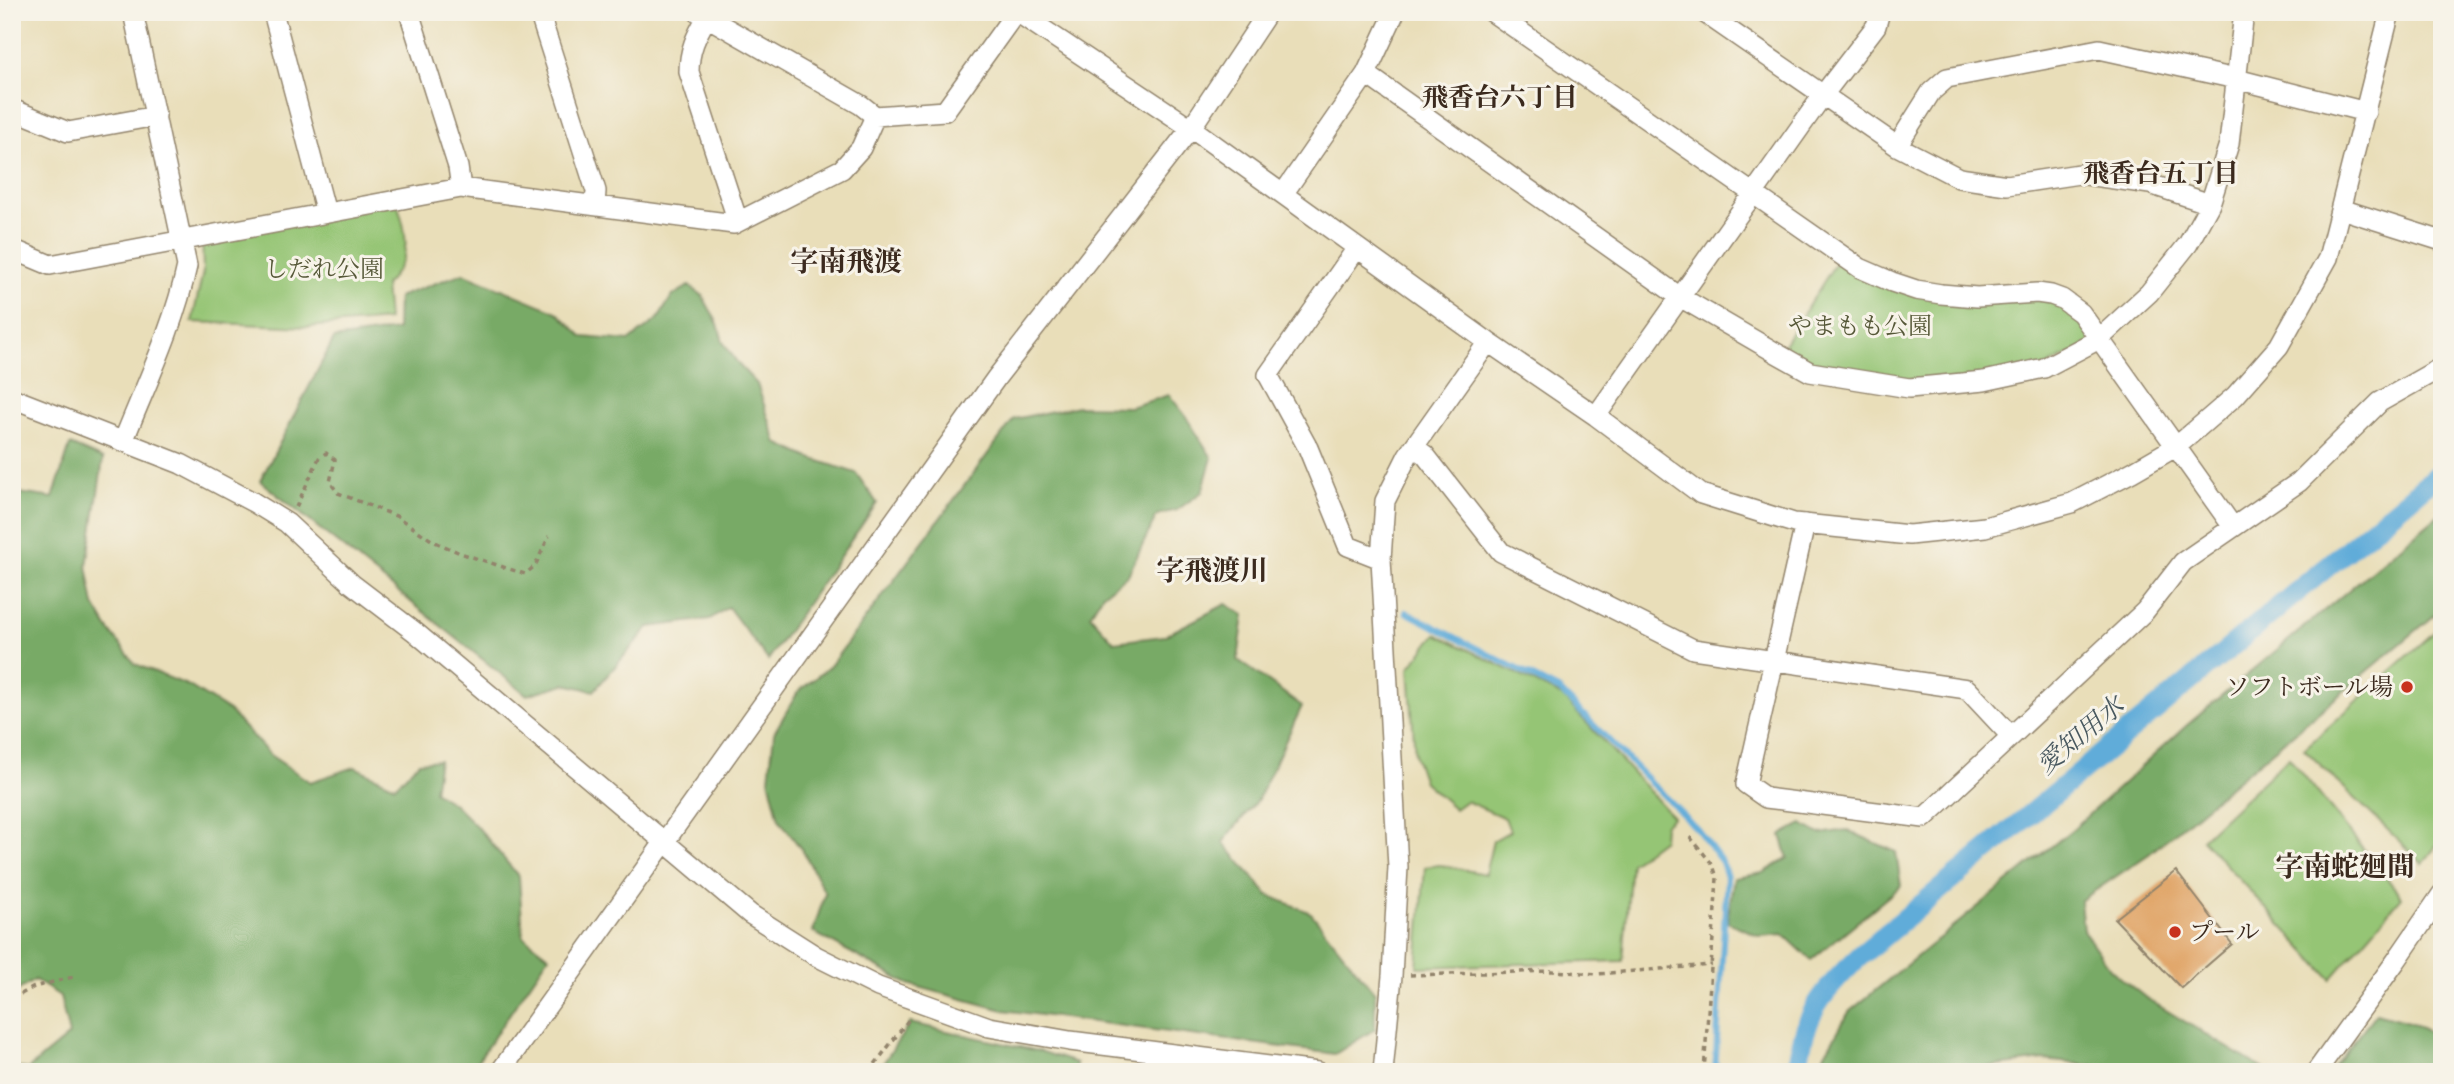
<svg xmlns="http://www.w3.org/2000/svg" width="2454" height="1084" font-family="'EB Garamond','Noto Serif JP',serif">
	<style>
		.green { fill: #95c574; stroke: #687849; stroke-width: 2 }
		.forest { fill: #78aa66; stroke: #5a6a42; stroke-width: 2 }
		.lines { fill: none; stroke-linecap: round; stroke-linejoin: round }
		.stream { stroke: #61acd9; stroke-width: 6 }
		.canal { stroke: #61acd9; stroke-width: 21 }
		.building { fill: #e1a76c }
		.minor-casing { stroke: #92846c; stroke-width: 22 }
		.path { stroke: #92846c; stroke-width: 3.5; stroke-dasharray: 5 5; stroke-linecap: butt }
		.minor { stroke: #fff; stroke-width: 19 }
		.poi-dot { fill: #c8321e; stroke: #f7f3e8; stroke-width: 2.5 }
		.labels { text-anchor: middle; stroke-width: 6; stroke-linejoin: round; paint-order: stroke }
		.park-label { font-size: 24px; fill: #565838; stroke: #f7f3e8 }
		.poi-label { font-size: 24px; fill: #3b2a1e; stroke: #f7f3e8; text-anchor: end }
		.neighbourhood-label { font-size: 26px; font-weight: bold; fill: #3b2a1e; stroke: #f7f3e8 }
		.water-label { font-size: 26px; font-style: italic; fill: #48585f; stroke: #f7f3e8 }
		.quarter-label { font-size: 28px; font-weight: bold; fill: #3b2a1e; stroke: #f7f3e8 }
	</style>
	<rect width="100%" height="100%" fill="#f7f3e8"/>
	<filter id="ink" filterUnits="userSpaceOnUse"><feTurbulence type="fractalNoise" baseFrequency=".0143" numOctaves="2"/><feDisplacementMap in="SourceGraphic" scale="14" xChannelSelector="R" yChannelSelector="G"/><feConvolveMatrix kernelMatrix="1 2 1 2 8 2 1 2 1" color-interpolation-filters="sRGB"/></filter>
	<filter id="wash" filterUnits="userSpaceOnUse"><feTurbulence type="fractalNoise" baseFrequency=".00686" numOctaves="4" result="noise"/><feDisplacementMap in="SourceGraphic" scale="28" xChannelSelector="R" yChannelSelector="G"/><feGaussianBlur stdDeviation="1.57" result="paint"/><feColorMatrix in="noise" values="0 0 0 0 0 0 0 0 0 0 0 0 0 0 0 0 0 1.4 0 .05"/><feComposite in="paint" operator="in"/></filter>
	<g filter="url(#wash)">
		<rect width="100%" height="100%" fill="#e9deb9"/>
		<path class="green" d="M 396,199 C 407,235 414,256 385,285 L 388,320 L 307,327 L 192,322 L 203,272 L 202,232 Z
			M 1840,256 L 1892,282 L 2051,295 L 2099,339 L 2044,368 L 1909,388 L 1778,354 Z
			M 2442,625 L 2442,837 L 2423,864 L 2304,749 Z
			M 1436,634 L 1562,696 L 1673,817 L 1664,825 L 1663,839 L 1631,863 L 1623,961 L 1417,967 L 1425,867 L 1440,865 L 1485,874 L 1493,841 L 1510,831 L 1505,818 L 1466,801 L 1455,809 L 1424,782 L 1415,756 L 1409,668 Z
			M 2289,757 L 2402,897 L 2331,979 L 2202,839 Z"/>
		<path class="forest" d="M 463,273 L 557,312 L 583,337 L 629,341 L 658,319 L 672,296 L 689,286 L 702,295 L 718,324 L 723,342 L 739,365 L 757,384 L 777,443 L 807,457 L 856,473 L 877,503 L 768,660 L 728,607 L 710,619 L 649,627 L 594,691 L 565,684 L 527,695 L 260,481 L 334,339 L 397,330 L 398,297 Z
			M 1169,395 L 1185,415 L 1212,458 L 1202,492 L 1177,510 L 1157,515 L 1128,575 L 1103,594 L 1090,615 L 1114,642 L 1164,636 L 1226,604 L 1244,615 L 1238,660 L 1302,706 L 1258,799 L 1223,842 L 1268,895 L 1311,913 L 1375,993 L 1375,1029 L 1335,1054 L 1003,1010 L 908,984 L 813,932 L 825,893 L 804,853 L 779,819 L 769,779 L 774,733 L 798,692 L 830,666 L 1014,419 L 1078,406 L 1130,407 Z
			M 70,445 L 103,459 L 87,566 L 94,605 L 107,627 L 135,664 L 189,686 L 229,711 L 270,755 L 310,782 L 355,767 L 395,786 L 419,762 L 439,760 L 434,791 L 454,804 L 481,831 L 519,877 L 523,936 L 549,956 L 470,1072 L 12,1072 L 12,1067 L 28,1069 L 69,1035 L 60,996 L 35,980 L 12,994 L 12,492 L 53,498 Z
			M 2442,512 L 2442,609 L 2149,854 L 2080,901 L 2083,930 L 2111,970 L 2146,998 L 2268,1072 L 2101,1072 L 2097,1066 L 2044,1060 L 1981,1068 L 1974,1072 L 1818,1072 L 1819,1064 L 1849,1012 L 2074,828 L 2186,726 Z
			M 1802,824 L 1820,834 L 1847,830 L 1896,852 L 1901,886 L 1811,960 L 1783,934 L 1760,936 L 1727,922 L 1734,878 L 1763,873 L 1788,858 L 1781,835 Z
			M 2376,1013 L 2412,1023 L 2442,1039 L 2442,1072 L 2330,1072 Z
			M 910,1023 L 1043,1052 L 1076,1063 L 1076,1072 L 881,1072 L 880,1068 Z"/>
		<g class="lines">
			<path class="stream" d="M 1406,612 L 1560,691 L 1697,829 L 1722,862 L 1727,877 L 1715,1072"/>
			<path class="canal" d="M 1797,1072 C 1803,1015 1820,994 1861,955 L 2442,471"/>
		</g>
		<g id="blocks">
			<path class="building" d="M 2176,871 L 2232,944 L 2181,988 L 2115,919 Z"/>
		</g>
	</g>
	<g filter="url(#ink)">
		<use href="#blocks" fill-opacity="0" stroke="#92846c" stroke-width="2"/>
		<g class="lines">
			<g class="minor-casing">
				<path id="minor" d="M 273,12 L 326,213
					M 409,12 L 458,167 L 461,188
					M 539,12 L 596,191 L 595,205
					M 698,12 L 861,105 L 875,116
					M 1017,12 L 1191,128 L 1488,342 L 1596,416 L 1701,494 L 1794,523 L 1909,535 L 1985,527 L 2072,503 L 2132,472 L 2177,446 L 2235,396 L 2279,346 L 2328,258 L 2390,12
					M 1492,12 L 1860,268 L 1892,282 L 1916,290 L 1941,294 L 1977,297 L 2037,293 L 2051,295 L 2062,299 L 2081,313 L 2233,527
					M 1703,12 L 1897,146 L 1959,178 L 2007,185 L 2079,174 L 2150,184 L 2210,204
					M 707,17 C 696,36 689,50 689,72 L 738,222
					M 1366,74 L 1680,297 L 1778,354 L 1810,372 L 1909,388 L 1984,381 L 2044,368 L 2099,339 L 2149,293 L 2188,244 L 2210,204 L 2229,144 L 2244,12
					M 12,109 L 68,132 L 156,116
					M 1897,146 L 1931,92 L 1947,78 L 2099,49 L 2236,79 L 2366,112
					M 1283,194 L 1366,74 L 1395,12
					M 2341,209 L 2442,241
					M 1357,248 L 1268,375 L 1308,448 L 1348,546 L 1381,559
					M 12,249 L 50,265 L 461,188 L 734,224 L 842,169 L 861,148 L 875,116 L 945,111 L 1016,12
					M 12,398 L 181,464 L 253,502 L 287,523 L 352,584 L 415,632 L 750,914 L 816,956 L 878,987 L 989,1027 L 1070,1041 L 1318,1072
					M 1596,416 L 1823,95 L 1876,26 L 1880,12
					M 123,442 C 146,384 174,327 187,266 L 133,12
					M 1414,447 L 1425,455 L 1501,552 L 1693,649 L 1967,689 L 2011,736
					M 1805,524 L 1746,784 L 1766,798 L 1924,818 L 2145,611 L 2183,562 L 2299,482 L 2380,402 L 2442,367
					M 500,1072 L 997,377 L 1191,128 L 1268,12
					M 1383,1072 L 1392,976 L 1398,867 L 1381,559 L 1385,501 L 1408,455 L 1488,342
					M 2316,1072 L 2396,961 L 2442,894"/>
			</g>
			<path class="path" d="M 296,507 L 319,458 L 326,453 L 335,460 L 330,482 L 338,493 L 396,516 L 433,541 L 460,553 L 525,574 L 535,566 L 549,536
				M 1690,837 L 1713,865 L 1717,878 L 1704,1072
				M 1410,975 L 1553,971 L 1597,974 L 1712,965
				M 12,999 L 34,987 L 73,977
				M 869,1072 L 910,1018"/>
			<use href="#minor" class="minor"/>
		</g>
	</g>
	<g class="poi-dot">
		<circle cx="2407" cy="687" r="7"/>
		<circle cx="2175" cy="932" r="7"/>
	</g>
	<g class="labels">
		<g class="park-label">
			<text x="324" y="277">しだれ公園</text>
			<text x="1860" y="334">やまもも公園</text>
		</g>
		<g class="poi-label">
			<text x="2393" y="695">ソフトボール場</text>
			<text x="2189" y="940" text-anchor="start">プール</text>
		</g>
		<g class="neighbourhood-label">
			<text x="1500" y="106">飛香台六丁目</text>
			<text x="2161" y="182">飛香台五丁目</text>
		</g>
		<g class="water-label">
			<text transform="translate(2080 735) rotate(-40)" y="9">愛知用水</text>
		</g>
		<g class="quarter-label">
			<text x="846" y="271">字南飛渡</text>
			<text x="1212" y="580">字飛渡川</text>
			<text x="2345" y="876">字南蛇廻間</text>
		</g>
	</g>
	<rect width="2454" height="1084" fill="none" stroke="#f7f3e8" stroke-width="42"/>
</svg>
